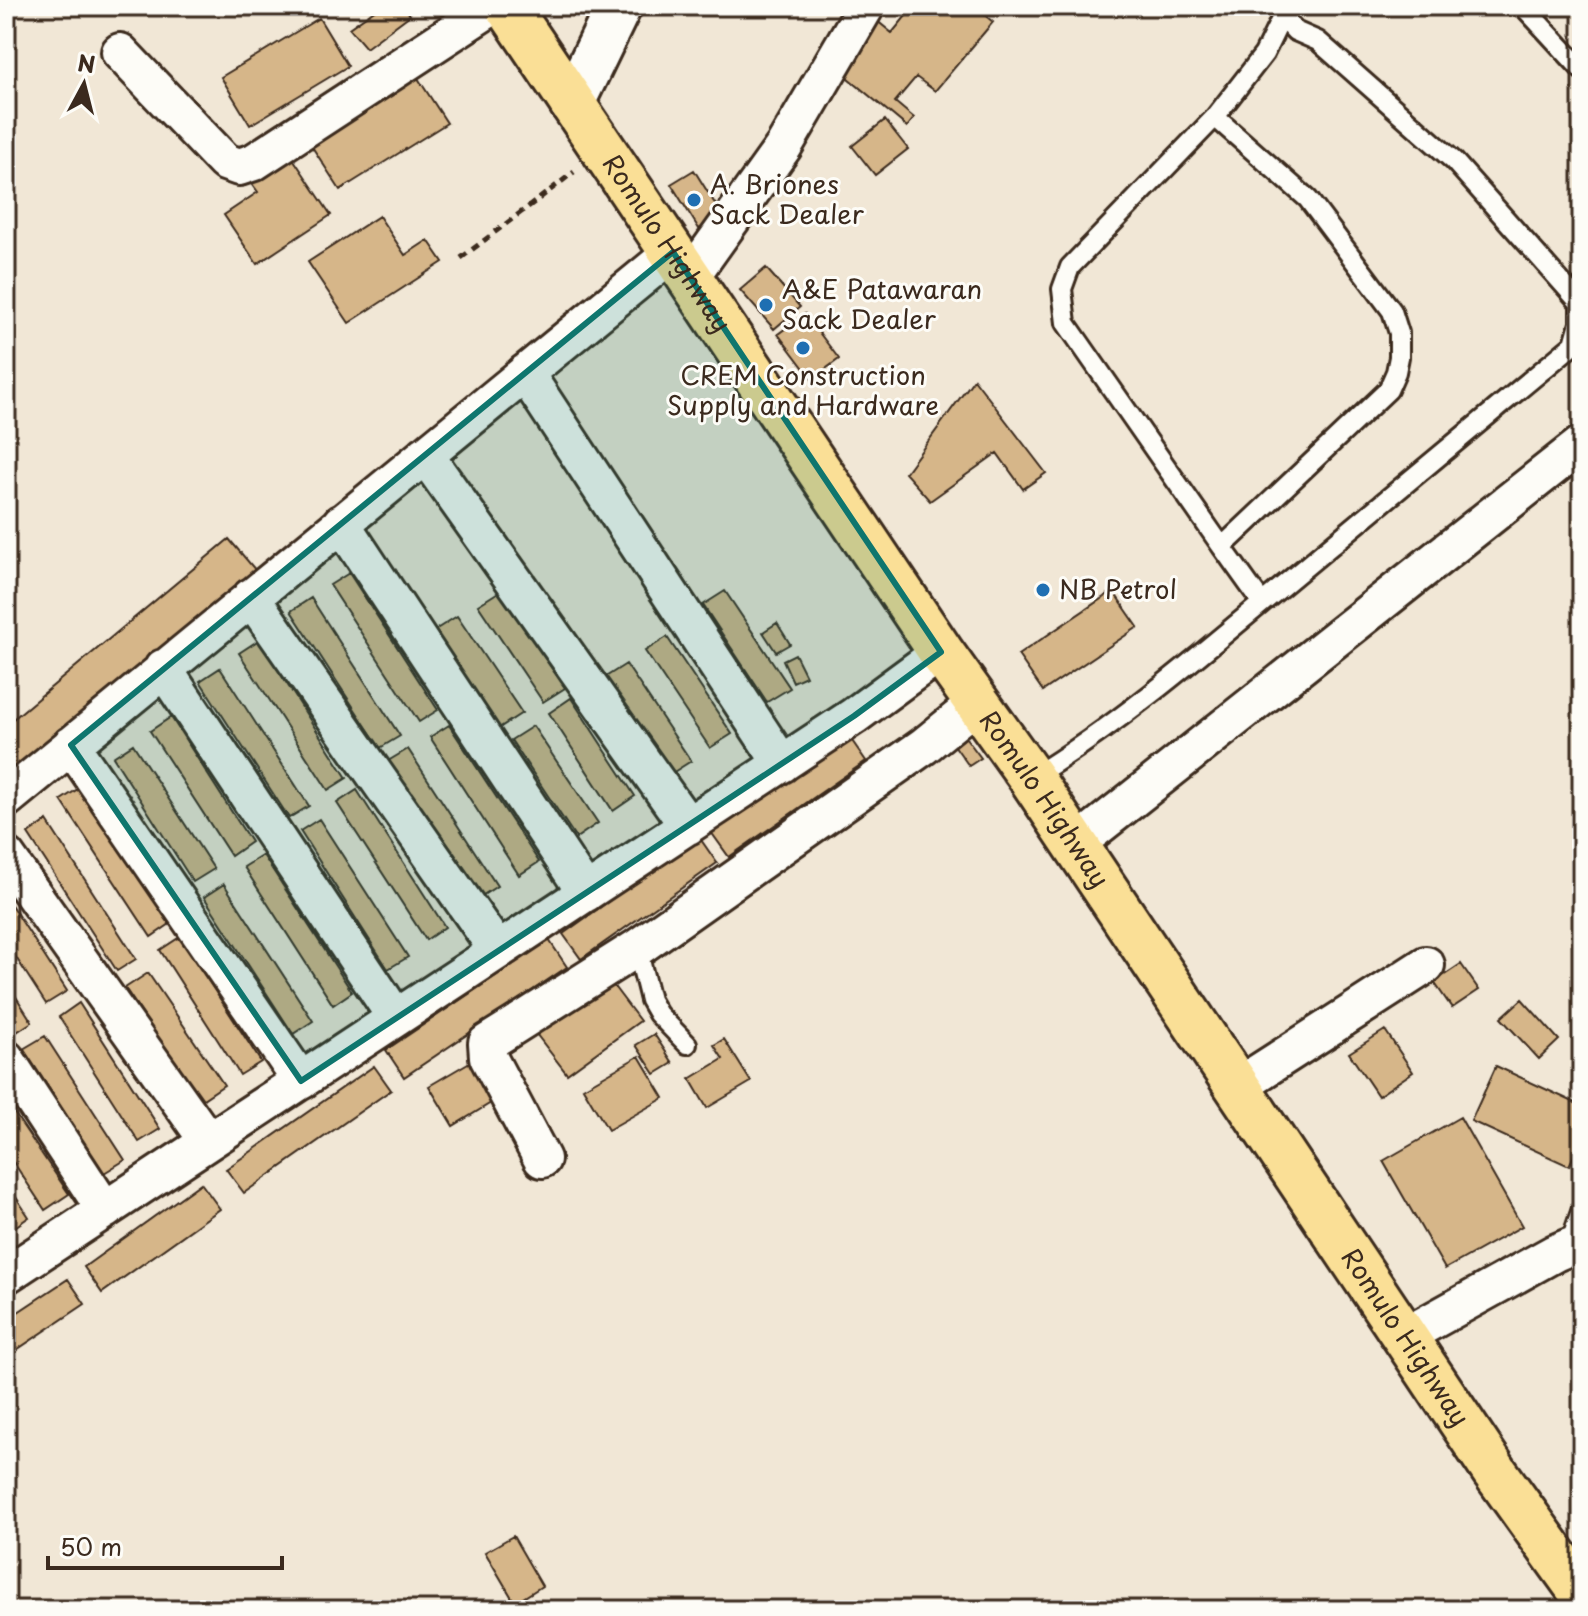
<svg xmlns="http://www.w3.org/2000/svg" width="1588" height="1616" font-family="'Playpen Sans',sans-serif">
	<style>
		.building { fill: #d6b689; stroke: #3b2a1e; stroke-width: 2 }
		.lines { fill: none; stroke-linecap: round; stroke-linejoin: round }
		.service-casing { stroke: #3b2a1e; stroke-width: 24 }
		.minor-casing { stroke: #3b2a1e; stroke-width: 42 }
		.tertiary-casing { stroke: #3b2a1e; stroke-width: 50 }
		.trunk-casing { stroke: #3b2a1e; stroke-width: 50 }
		.path { stroke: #3b2a1e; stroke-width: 5; stroke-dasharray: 8 6; stroke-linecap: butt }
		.service { stroke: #fdfcf7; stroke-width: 18 }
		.minor { stroke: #fdfcf7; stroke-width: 36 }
		.tertiary { stroke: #fdfcf7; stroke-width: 44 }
		.trunk { stroke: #fadf96; stroke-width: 44 }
		.marked { fill: #0f766e; fill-opacity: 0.2; stroke: #0f766e; stroke-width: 6; stroke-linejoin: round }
		.poi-dot { fill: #1f6fb2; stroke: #fdfcf7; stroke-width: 3 }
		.labels { text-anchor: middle; stroke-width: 6; stroke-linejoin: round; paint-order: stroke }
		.poi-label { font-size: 26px; fill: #3b2a1e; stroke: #fdfcf7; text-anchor: start }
		.street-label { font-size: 26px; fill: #3b2a1e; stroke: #fdfcf7 }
	</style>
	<rect width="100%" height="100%" fill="#f1e7d6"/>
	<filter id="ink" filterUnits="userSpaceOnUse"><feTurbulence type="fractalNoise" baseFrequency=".0125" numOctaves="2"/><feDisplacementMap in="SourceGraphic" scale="16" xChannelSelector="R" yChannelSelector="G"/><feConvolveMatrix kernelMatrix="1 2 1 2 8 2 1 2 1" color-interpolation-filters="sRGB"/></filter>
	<g filter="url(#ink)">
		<path class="building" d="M 380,6 L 404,6 L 410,15 L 366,48 L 349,28 Z
			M 914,6 L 974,6 L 993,22 L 935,91 L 916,77 L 895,102 L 914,118 L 907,127 L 836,68 L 876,20 L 892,33 Z
			M 319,18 L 348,66 L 250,125 L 221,77 Z
			M 414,72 L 447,123 L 340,190 L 307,139 Z
			M 885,120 L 908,149 L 875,175 L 852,146 Z
			M 290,154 L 331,215 L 257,264 L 224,215 L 258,192 L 250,181 Z
			M 694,170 L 722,215 L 699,229 L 671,184 Z
			M 379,216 L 405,255 L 428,240 L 443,262 L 349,323 L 308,262 Z
			M 766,268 L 800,307 L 774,329 L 740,290 Z
			M 805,314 L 839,359 L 812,379 L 778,334 Z
			M 974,379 L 1046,473 L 1023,489 L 997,453 L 930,501 L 905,473 Z
			M 229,539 L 263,579 L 6,791 L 6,725 Z
			M 349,573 L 438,710 L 419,722 L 330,585 Z
			M 500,591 L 565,688 L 543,702 L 478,605 Z
			M 725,591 L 790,688 L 767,702 L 703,605 Z
			M 1113,591 L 1138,627 L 1043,691 L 1018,655 Z
			M 311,598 L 400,736 L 380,748 L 291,611 Z
			M 457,616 L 522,713 L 499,728 L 435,630 Z
			M 777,623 L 790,644 L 776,652 L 763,632 Z
			M 667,637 L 732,734 L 710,748 L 645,651 Z
			M 259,640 L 347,778 L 328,790 L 239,653 Z
			M 795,654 L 806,676 L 793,682 L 783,660 Z
			M 626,664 L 691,761 L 669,775 L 604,678 Z
			M 220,668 L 309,806 L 289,818 L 200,681 Z
			M 571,698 L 635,796 L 613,811 L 549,713 Z
			M 171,717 L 251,842 L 231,856 L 150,731 Z
			M 449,725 L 539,862 L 519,875 L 430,737 Z
			M 533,726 L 598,823 L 576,838 L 511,740 Z
			M 963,734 L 981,758 L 969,766 L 952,742 Z
			M 848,735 L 866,761 L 729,857 L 711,832 Z
			M 133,744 L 214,869 L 193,882 L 113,757 Z
			M 408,749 L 497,886 L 477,899 L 388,761 Z
			M 81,787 L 170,924 L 151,937 L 61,800 Z
			M 357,790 L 445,927 L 426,940 L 337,803 Z
			M 319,819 L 408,957 L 388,969 L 300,831 Z
			M 47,821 L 136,959 L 117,971 L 28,834 Z
			M 699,837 L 717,863 L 581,959 L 563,934 Z
			M 263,855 L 352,992 L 333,1005 L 244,867 Z
			M 224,884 L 313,1021 L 293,1034 L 204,897 Z
			M 6,897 L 67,991 L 46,1004 L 6,942 Z
			M 180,937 L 261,1062 L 240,1075 L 160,950 Z
			M 549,940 L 567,967 L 404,1077 L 386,1050 Z
			M 1461,964 L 1479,990 L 1452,1008 L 1434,982 Z
			M 603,972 L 640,1021 L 567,1074 L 530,1026 Z
			M 148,973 L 224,1085 L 200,1101 L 125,988 Z
			M 6,981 L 32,1022 L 12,1035 L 6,1026 Z
			M 1522,999 L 1559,1040 L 1539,1059 L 1501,1018 Z
			M 79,1003 L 160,1129 L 139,1142 L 59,1017 Z
			M 1385,1030 L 1413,1072 L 1378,1096 L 1349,1053 Z
			M 654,1034 L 673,1063 L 655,1074 L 636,1045 Z
			M 45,1036 L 125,1160 L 104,1173 L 23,1049 Z
			M 724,1039 L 751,1082 L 707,1108 L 690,1079 L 723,1059 L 714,1045 Z
			M 480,1056 L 504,1095 L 453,1126 L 429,1086 Z
			M 639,1056 L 664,1098 L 608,1130 L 583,1088 Z
			M 374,1066 L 391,1090 L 244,1193 L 226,1169 Z
			M 1496,1066 L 1582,1106 L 1582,1138 L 1569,1166 L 1471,1121 Z
			M 6,1101 L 69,1194 L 45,1210 L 6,1151 Z
			M 1460,1117 L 1522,1226 L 1445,1269 L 1383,1161 Z
			M 6,1182 L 29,1217 L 6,1233 Z
			M 201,1183 L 220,1209 L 102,1293 L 84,1267 Z
			M 68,1279 L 85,1304 L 6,1357 L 6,1320 Z
			M 513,1536 L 542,1586 L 515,1603 L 485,1552 Z"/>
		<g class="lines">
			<g class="service-casing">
				<path id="service" d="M 1523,6 L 1582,70
					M 1222,547 L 1066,323 L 1062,289 L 1070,267 L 1215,117 L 1264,54 L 1282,17 L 1295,31 L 1318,41 L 1454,161 L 1580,303 L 1580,323 L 1574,344 L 1262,603
					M 1031,778 C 1114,727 1188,665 1262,603 L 1222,547 L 1388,390 L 1396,372 L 1399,357 L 1399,333 L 1392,311 L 1308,199 L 1215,117
					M 637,948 L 650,1000 L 658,1014 L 687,1044
					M 1569,1247 L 1582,1209"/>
			</g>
			<g class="minor-casing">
				<path id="minor" d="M 120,52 L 225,162 L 239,167 L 254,162 L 493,6
					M 691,276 L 784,146 L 866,6
					M 525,373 L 782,764
					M 425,455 L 688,826
					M 341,523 L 586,893
					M 251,597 L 498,951
					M 163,668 L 396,1018
					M 71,745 L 301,1081
					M 6,799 L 673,252
					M 1075,845 L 1582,444
					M 6,856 L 208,1141
					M 6,1059 L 105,1210
					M 1238,1086 L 1426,965
					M 542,1159 L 488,1057 L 487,1043 L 637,948 L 924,746 L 977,703
					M 6,1275 L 854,716 L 941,652
					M 1405,1336 L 1555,1253 L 1569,1247 L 1582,1248"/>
			</g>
			<g class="tertiary-casing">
				<path id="tertiary" d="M 572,103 L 619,6"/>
			</g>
			<g class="trunk-casing">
				<g id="trunk">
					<path id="s1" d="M 507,6 L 941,652 L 1031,778 L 1495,1472 L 1582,1593"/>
				</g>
			</g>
			<path class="path" d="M 461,258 L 574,172"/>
			<use href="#service" class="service"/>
			<use href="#minor" class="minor"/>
			<use href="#tertiary" class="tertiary"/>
			<use href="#trunk" class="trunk"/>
		</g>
	</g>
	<path class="marked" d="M 673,252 L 941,652 L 854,716 L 301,1081 L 71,745 Z"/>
	<g class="poi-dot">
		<circle cx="694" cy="200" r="8"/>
		<circle cx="766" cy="305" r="8"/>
		<circle cx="803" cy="348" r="8"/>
		<circle cx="1043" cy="590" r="8"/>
	</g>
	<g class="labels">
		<g class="poi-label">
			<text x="710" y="194">A. Briones<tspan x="710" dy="30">Sack Dealer</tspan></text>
			<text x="782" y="299">A&amp;E Patawaran<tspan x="782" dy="30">Sack Dealer</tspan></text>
			<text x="803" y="385" text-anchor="middle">CREM Construction<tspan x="803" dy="30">Supply and Hardware</tspan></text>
			<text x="1059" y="599">NB Petrol</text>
		</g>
		<g class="street-label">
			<text dy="9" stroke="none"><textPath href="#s1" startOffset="286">Romulo Highway</textPath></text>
			<text dy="9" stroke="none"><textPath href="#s1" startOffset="958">Romulo Highway</textPath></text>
			<text dy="9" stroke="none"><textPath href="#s1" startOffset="1606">Romulo Highway</textPath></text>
		</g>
	</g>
	<rect width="1588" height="1616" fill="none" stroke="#fdfcf7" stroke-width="32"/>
	<rect x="16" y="16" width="1556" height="1584" fill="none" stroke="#3b2a1e" stroke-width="3" filter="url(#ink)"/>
	<g transform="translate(84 84) rotate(7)" stroke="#fdfcf7" stroke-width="6" paint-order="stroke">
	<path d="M0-6L14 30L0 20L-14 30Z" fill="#3b2a1e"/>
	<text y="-12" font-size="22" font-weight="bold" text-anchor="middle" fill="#3b2a1e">N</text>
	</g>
	<path d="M48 1556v12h234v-12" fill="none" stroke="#3b2a1e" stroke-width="4"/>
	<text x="60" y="1556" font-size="24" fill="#3b2a1e" stroke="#fdfcf7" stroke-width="6" paint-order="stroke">50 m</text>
</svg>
